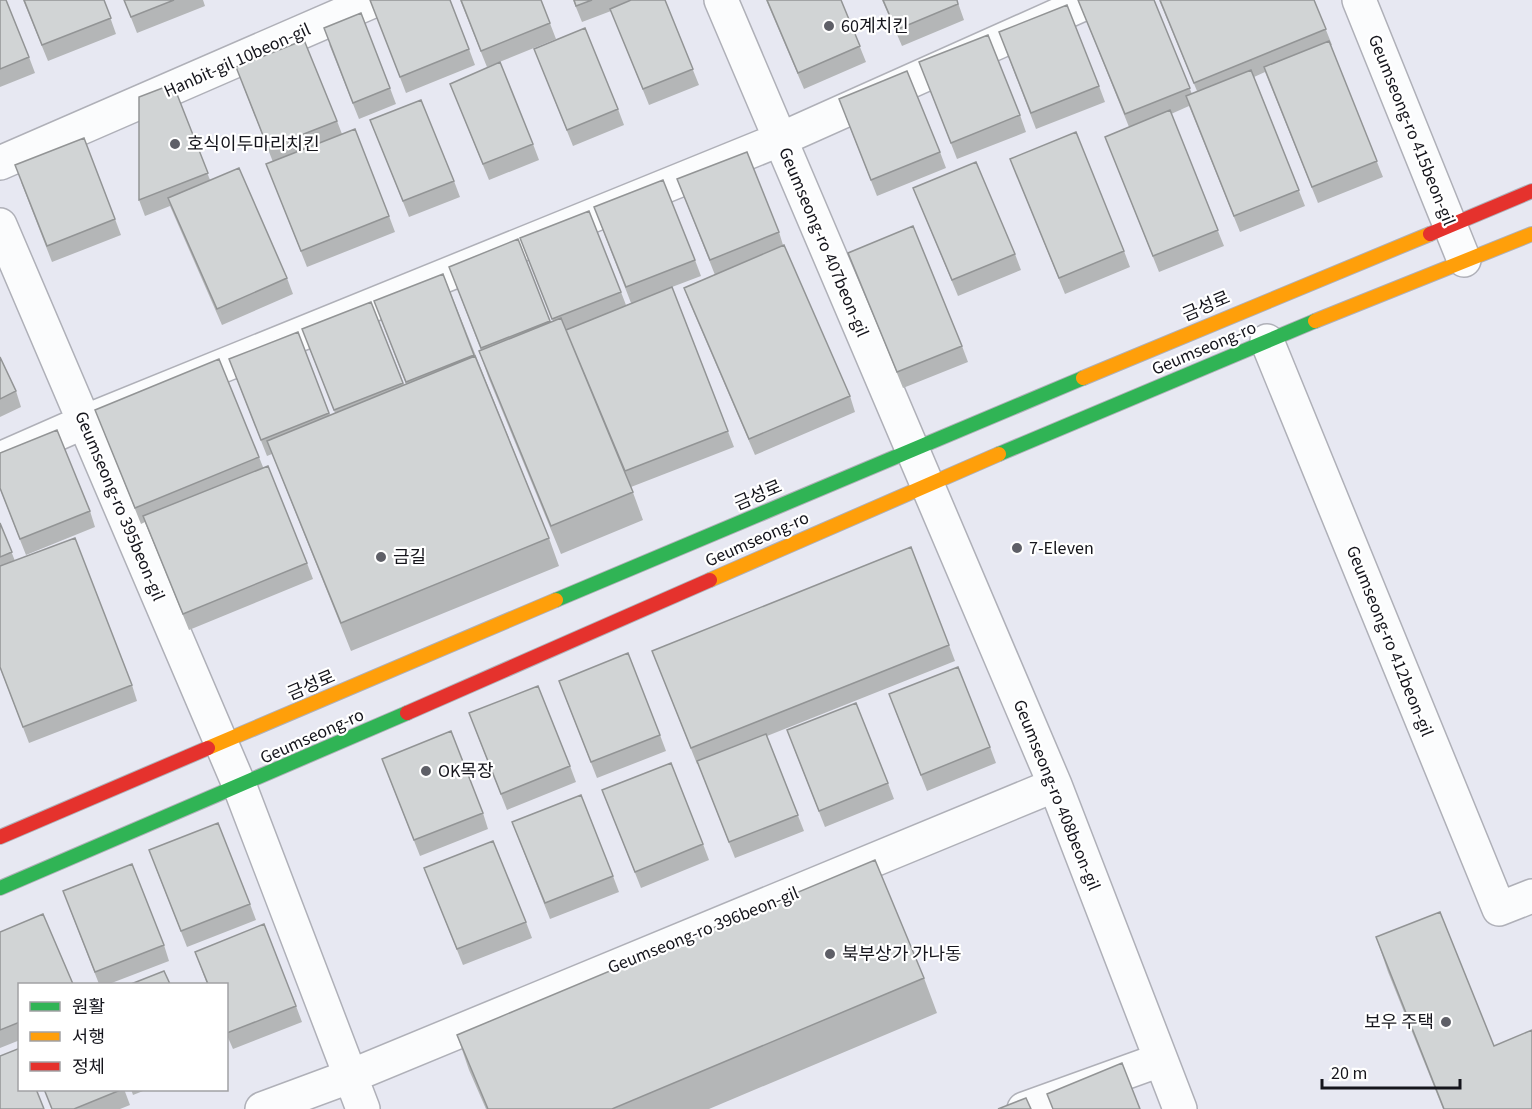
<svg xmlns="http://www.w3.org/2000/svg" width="1532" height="1109" font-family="'Source Sans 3','Noto Sans KR',sans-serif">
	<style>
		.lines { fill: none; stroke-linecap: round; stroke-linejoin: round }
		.street-casing { stroke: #afb0b8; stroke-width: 36 }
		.fast-casing { stroke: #afb0b8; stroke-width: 16 }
		.slow-casing { stroke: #afb0b8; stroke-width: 16 }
		.jam-casing { stroke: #afb0b8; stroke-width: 16 }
		.street { stroke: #fbfcfd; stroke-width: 33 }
		.fast { stroke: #30b455; stroke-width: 14 }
		.slow { stroke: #ff9f0a; stroke-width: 14 }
		.jam { stroke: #e5322d; stroke-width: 14 }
		.wall { fill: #b4b6b7 }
		.building { fill: #d1d4d5; stroke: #929495; stroke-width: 1.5 }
		.poi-dot { fill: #5e5f67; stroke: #fff; stroke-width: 2 }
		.labels { text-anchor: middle; stroke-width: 4.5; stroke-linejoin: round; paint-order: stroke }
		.poi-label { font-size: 18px; fill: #15151c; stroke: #fff; text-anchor: start }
		.street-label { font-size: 18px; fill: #15151c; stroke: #fff }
	</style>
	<rect width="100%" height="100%" fill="#e7e8f2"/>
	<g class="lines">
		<g class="street-casing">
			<path id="street" d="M 721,0 L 1055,785 L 1180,1109
				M 1359,0 L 1464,260
				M 0,163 L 375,0
				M 0,225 L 240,787 L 363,1109
				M 1267,341 L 1499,909 L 1532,896
				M 0,459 L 84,422 L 781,139 L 1092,0
				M 262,1109 L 351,1076 L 1055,785
				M 1024,1109 L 1160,1060"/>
		</g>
		<g class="fast-casing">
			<path id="fast" d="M 999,454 L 1315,321
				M 556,600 L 1083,378
				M 0,888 L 407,713"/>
		</g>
		<g class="slow-casing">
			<path id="slow" d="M 1315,321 L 1532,234
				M 1083,378 L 1430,234
				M 710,580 L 999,454
				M 208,748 L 556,600"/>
		</g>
		<g class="jam-casing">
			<path id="jam" d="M 1430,234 L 1532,191
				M 407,713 L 710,580
				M 0,837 L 208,748"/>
		</g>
		<use href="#street" class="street"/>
		<use href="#fast" class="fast"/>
		<use href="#slow" class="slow"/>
		<use href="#jam" class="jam"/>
	</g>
	<path class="wall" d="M 0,0 L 29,57 L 35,73 L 0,87 Z
		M 23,0 L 104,0 L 116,34 L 48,61 Z
		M 124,0 L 203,0 L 205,6 L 137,33 Z
		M 370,0 L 469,49 L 475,65 L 406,93 Z
		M 460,0 L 541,0 L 556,39 L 487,67 Z
		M 573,0 L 665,0 L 699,85 L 649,105 L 611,11 L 582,22 Z
		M 766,0 L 841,0 L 866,62 L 804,89 Z
		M 882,0 L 957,0 L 964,20 L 902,46 Z
		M 1078,0 L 1154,0 L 1192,94 L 1197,91 L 1159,0 L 1314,0 L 1332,45 L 1330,45 L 1383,177 L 1318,203 L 1265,72 L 1254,77 L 1305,206 L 1240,232 L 1189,106 L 1171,114 L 1224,246 L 1159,272 L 1105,137 L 1129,127 Z
		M 329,44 L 390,88 L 396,104 L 359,119 Z
		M 1005,48 L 1099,86 L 1105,102 L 1036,129 Z
		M 534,49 L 618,109 L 624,125 L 573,146 Z
		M 919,62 L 1020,115 L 1026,132 L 957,159 Z
		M 242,83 L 337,121 L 342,134 L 389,216 L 395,232 L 307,267 L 266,164 L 273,162 Z
		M 173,84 L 210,180 L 287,278 L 293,294 L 222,325 L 170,206 L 145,216 L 139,200 Z
		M 450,84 L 533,144 L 539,160 L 489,180 Z
		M 845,115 L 940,152 L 946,168 L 877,196 Z
		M 370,120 L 454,181 L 460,197 L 409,217 Z
		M 1010,159 L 1124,251 L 1130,267 L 1065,294 Z
		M 677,179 L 779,232 L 783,245 L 850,396 L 855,412 L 755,455 L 690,304 L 684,288 L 715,275 Z
		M 21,182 L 115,219 L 121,235 L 52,262 Z
		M 913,188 L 1015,254 L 1021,270 L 958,296 Z
		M 600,223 L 695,260 L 701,276 L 672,287 L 734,447 L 631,487 L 643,520 L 561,554 L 489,379 L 479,351 L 481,350 L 455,283 L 518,239 L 550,322 L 553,321 L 526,254 L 621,292 L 626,305 L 631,303 Z
		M 848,253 L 962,346 L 968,362 L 903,388 Z
		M 443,274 L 549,538 L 559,566 L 351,651 L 272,454 L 267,456 L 235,375 L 298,332 L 330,415 L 335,413 L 308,345 L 371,302 L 404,385 L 406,384 L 380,317 Z
		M 0,357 L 16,391 L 21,407 L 0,417 Z
		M 95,410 L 259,457 L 263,467 L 307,563 L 313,579 L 189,630 L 145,522 L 141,524 Z
		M 0,489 L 90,511 L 95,527 L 26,555 Z
		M 0,523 L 15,561 L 132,685 L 137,701 L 29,743 L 0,668 Z
		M 949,645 L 955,661 L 767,736 L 804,831 L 735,858 L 698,764 L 697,764 L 652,651 Z
		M 565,697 L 660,735 L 666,751 L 597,778 Z
		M 895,710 L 990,747 L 996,763 L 927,791 Z
		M 475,729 L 570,766 L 576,782 L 507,810 Z
		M 793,746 L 888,783 L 894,799 L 825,827 Z
		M 388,775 L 483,813 L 488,829 L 420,856 Z
		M 602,790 L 703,844 L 709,860 L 641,888 Z
		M 512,822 L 613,876 L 619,892 L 550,919 Z
		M 155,866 L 250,904 L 256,920 L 187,947 Z
		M 424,868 L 526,922 L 532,938 L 463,965 Z
		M 69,907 L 164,945 L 169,961 L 109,984 L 99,984 Z
		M 0,932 L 20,984 L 20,1040 L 0,1048 Z
		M 1376,937 L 1494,1046 L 1532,1109 L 1443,1109 L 1388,972 Z
		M 195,952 L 296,1006 L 302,1022 L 233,1049 L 226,1033 L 226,984 L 207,984 Z
		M 924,978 L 937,1013 L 709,1109 L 486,1109 L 469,1070 L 457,1035 Z
		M 44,1089 L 124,1089 L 130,1105 L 120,1109 L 52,1109 Z
		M 131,1089 L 148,1089 L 133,1095 Z"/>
	<path class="building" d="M 0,0 L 6,0 L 29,57 L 0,69 Z
		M 24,0 L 104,0 L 111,18 L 42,45 Z
		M 124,0 L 174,0 L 131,17 Z
		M 370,0 L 450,0 L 469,49 L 400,77 Z
		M 461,0 L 541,0 L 550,23 L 481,51 Z
		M 574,0 L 592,0 L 576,6 Z
		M 631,0 L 665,0 L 693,69 L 643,89 L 610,9 Z
		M 767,0 L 841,0 L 860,46 L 798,73 Z
		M 883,0 L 957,0 L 958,4 L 896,30 Z
		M 1078,0 L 1154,0 L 1190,88 L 1125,114 Z
		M 1160,0 L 1314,0 L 1326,29 L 1194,83 Z
		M 1067,5 L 1099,86 L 1031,113 L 999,32 Z
		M 361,13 L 390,88 L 353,103 L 324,28 Z
		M 585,28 L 618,109 L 567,130 L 534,49 Z
		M 988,35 L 1020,115 L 951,143 L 919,62 Z
		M 304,40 L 337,121 L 268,148 L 236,67 Z
		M 1329,41 L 1377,161 L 1312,187 L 1264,67 Z
		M 500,62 L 533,144 L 483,164 L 450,84 Z
		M 1251,70 L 1299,190 L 1234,216 L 1186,96 Z
		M 907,71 L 940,152 L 871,180 L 839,99 Z
		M 173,84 L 208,173 L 139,200 L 139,97 Z
		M 421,100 L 454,181 L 403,201 L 370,120 Z
		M 1170,110 L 1218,230 L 1153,256 L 1105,137 Z
		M 355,129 L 389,216 L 301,251 L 266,164 Z
		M 1076,132 L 1124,251 L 1059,278 L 1010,159 Z
		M 84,138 L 115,219 L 47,246 L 15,165 Z
		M 747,152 L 779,232 L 710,260 L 677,179 Z
		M 976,162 L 1015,254 L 952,280 L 913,188 Z
		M 239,168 L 287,278 L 217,309 L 168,198 Z
		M 663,180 L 695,260 L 626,287 L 594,207 Z
		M 589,211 L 621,292 L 552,319 L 520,238 Z
		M 913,226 L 962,346 L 897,372 L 848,253 Z
		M 518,239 L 550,321 L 481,348 L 449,267 Z
		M 784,245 L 850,396 L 749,439 L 684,288 Z
		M 443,274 L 474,355 L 406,382 L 374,301 Z
		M 672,287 L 728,431 L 625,471 L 566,330 Z
		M 371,302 L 403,383 L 334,410 L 302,329 Z
		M 561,318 L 633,492 L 551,526 L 479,351 Z
		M 298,332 L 329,413 L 261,440 L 229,359 Z
		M 475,356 L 549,538 L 341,623 L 267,441 Z
		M 0,357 L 16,391 L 0,399 Z
		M 219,359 L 259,457 L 135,508 L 95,410 Z
		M 57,430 L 90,511 L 20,539 L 0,488 L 0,453 Z
		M 268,466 L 307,563 L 183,614 L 143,516 Z
		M 0,523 L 12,552 L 0,557 Z
		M 75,538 L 132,685 L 23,727 L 0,667 L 0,566 Z
		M 911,547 L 949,645 L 691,748 L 652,651 Z
		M 628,653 L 660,735 L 591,762 L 559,681 Z
		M 958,667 L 990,747 L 921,775 L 889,694 Z
		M 538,686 L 570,766 L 501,794 L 469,713 Z
		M 856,703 L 888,783 L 819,811 L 787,730 Z
		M 451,731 L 483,813 L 414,840 L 382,759 Z
		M 766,734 L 798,815 L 729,842 L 697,761 Z
		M 671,763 L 703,844 L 635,872 L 602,790 Z
		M 581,795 L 613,876 L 545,903 L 512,822 Z
		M 218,823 L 250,904 L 181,931 L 149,850 Z
		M 493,841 L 526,922 L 457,949 L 424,868 Z
		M 875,860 L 924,978 L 612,1109 L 488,1109 L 457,1035 Z
		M 132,864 L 164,945 L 95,972 L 63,891 Z
		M 1440,912 L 1494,1046 L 1532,1030 L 1532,1109 L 1444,1109 L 1376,937 Z
		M 43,914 L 73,984 L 20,984 L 20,1022 L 0,1030 L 0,932 Z
		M 264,924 L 296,1006 L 227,1033 L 226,984 L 208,984 L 195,952 Z
		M 164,971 L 170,984 L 131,984 Z
		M 20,1048 L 20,1089 L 36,1089 L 44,1109 L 0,1109 L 0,1056 Z
		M 1122,1063 L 1140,1109 L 1053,1109 L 1047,1094 Z
		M 44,1089 L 123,1089 L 74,1109 L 52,1109 Z
		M 1026,1098 L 1031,1109 L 998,1109 Z"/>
	<g class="poi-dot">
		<circle cx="829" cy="26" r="6"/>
		<circle cx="175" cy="144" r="6"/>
		<circle cx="1017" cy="548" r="6"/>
		<circle cx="381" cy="557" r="6"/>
		<circle cx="426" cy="771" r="6"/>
		<circle cx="830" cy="954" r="6"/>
		<circle cx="1446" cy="1022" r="6"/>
	</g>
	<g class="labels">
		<g class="poi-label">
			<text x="841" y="32">60계치킨</text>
			<text x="187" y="150">호식이두마리치킨</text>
			<text x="1029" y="554">7-Eleven</text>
			<text x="393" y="563">금길</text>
			<text x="438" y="777">OK목장</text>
			<text x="842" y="960">북부상가 가나동</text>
			<text x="1434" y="1028" text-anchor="end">보우 주택</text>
		</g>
		<g class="street-label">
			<text transform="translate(237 60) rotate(-24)" y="6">Hanbit-gil 10beon-gil</text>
			<text transform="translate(1412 130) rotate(68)" y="6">Geumseong-ro 415beon-gil</text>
			<text transform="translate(824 242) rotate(67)" y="6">Geumseong-ro 407beon-gil</text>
			<text transform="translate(1206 306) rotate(-23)" y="6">금성로</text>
			<text transform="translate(1204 348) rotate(-23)" y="6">Geumseong-ro</text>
			<text transform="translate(758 495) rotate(-23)" y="6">금성로</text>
			<text transform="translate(120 506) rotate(67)" y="6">Geumseong-ro 395beon-gil</text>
			<text transform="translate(757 539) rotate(-24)" y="6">Geumseong-ro</text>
			<text transform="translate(1390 641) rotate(68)" y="6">Geumseong-ro 412beon-gil</text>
			<text transform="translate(311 685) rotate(-23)" y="6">금성로</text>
			<text transform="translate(312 736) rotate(-24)" y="6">Geumseong-ro</text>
			<text transform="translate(1057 795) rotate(68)" y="6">Geumseong-ro 408beon-gil</text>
			<text transform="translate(703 930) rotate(-22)" y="6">Geumseong-ro 396beon-gil</text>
		</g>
	</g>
	<rect x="18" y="983" width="210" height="108" fill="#ffffff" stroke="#a1a1a4" stroke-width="1.5"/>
	<rect x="30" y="1002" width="30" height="9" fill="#30b455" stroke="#a1a1a4" stroke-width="1.5"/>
	<text x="72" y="1013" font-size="18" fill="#15151c">원활</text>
	<rect x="30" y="1032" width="30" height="9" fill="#ff9f0a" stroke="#a1a1a4" stroke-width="1.5"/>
	<text x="72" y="1043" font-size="18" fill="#15151c">서행</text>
	<rect x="30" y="1062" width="30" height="9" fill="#e5322d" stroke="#a1a1a4" stroke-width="1.5"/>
	<text x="72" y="1073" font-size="18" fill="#15151c">정체</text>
	<path d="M1322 1079v9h138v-9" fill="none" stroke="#15151c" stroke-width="3"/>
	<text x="1331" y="1079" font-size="18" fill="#15151c" stroke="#ffffff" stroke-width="4.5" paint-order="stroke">20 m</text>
</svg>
